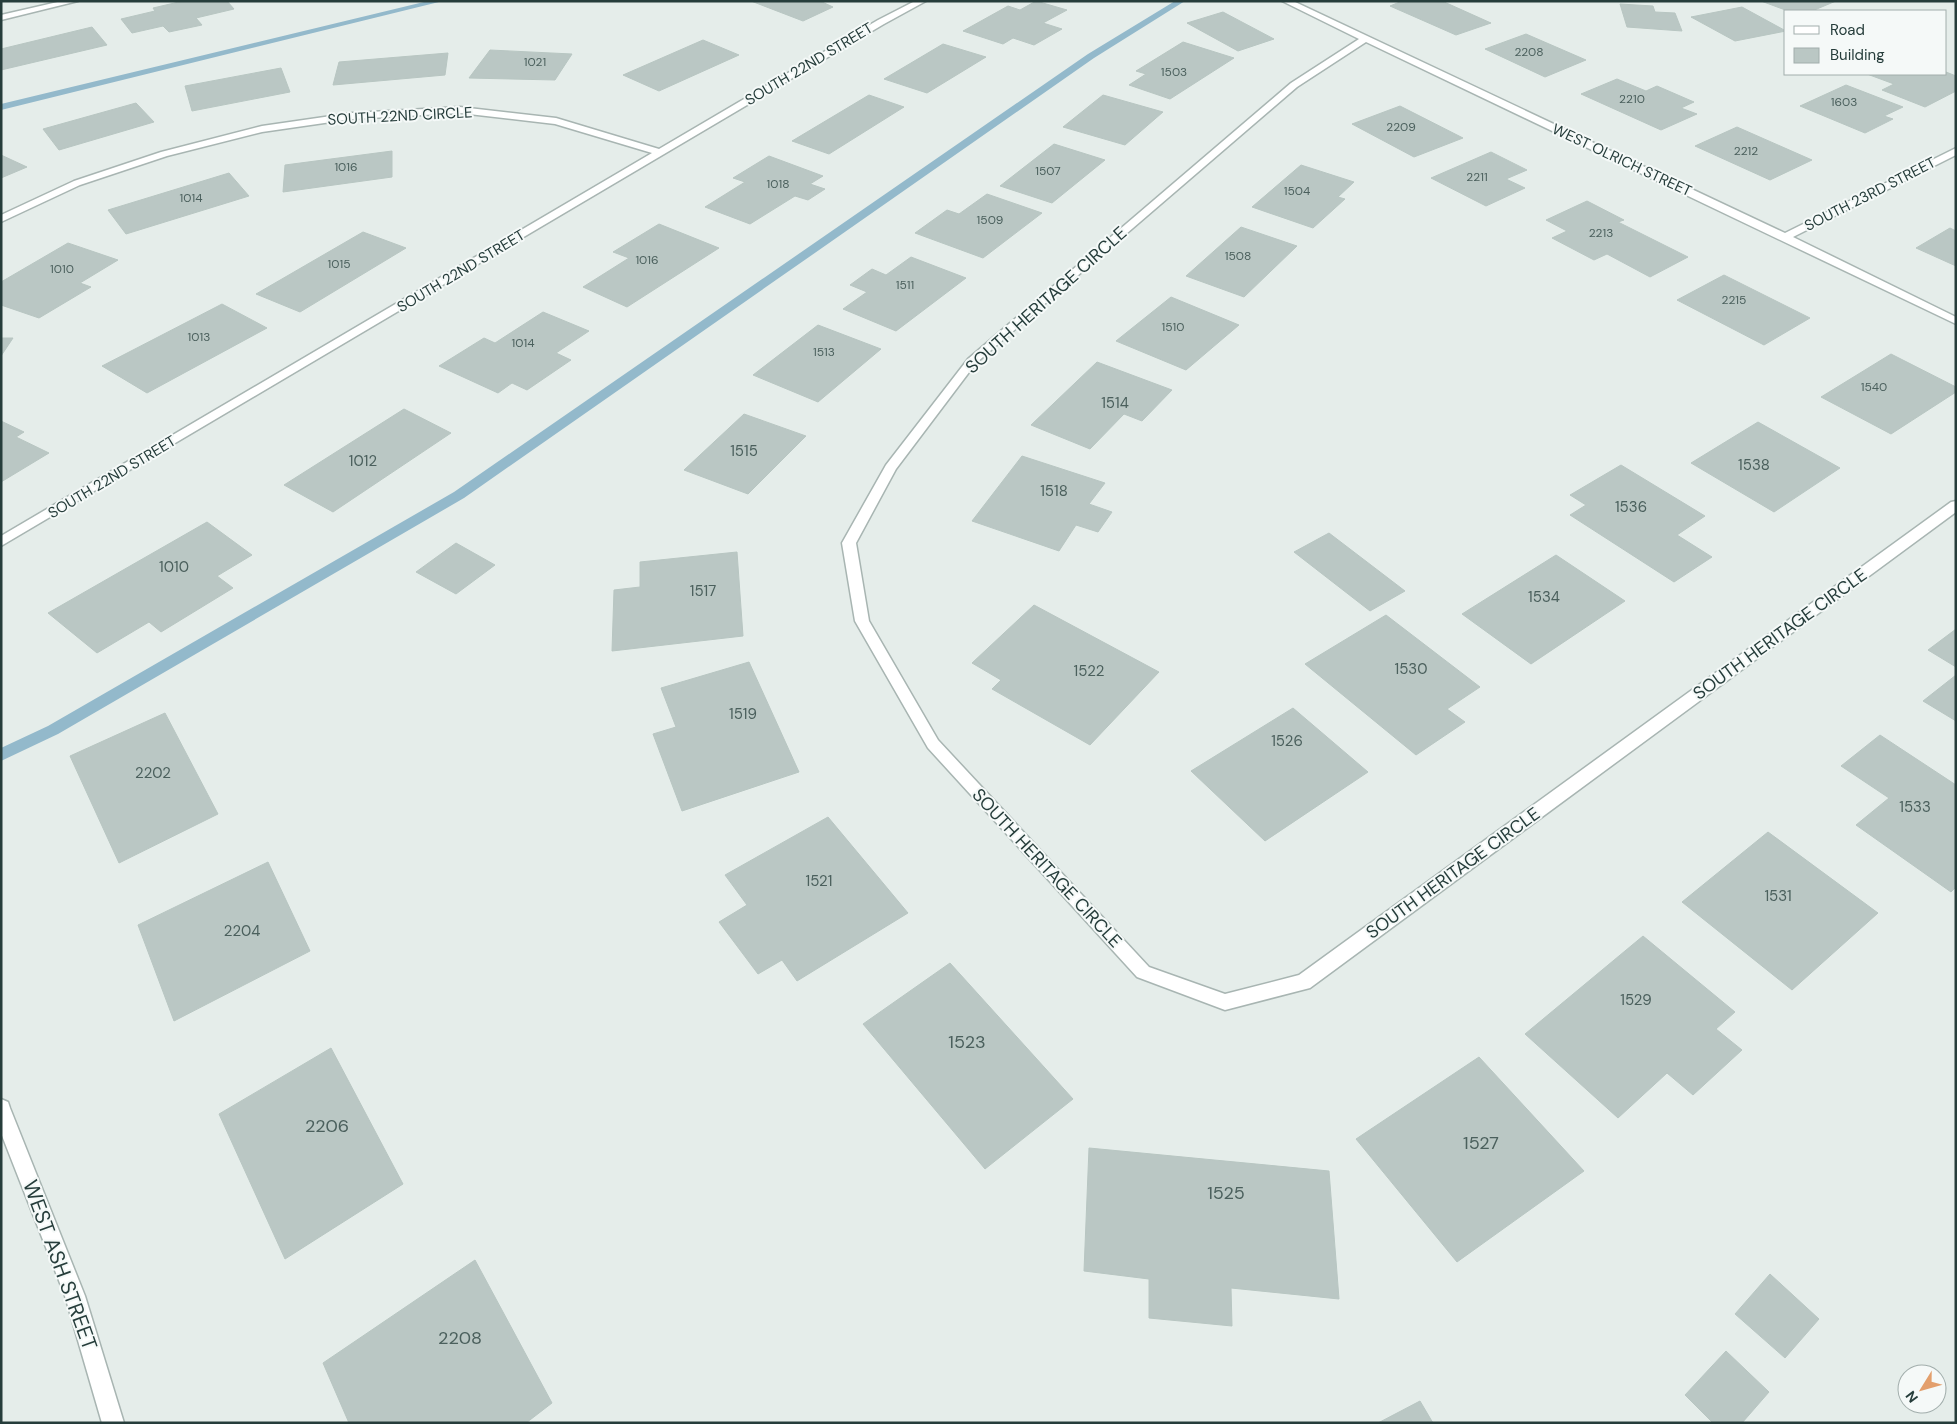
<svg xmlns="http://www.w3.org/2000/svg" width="1957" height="1424" font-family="'DM Sans',sans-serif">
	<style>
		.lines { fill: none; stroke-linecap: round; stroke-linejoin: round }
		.stream { fill: #93b9cb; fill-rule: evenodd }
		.building { fill: #bac7c4; stroke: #b8c6c2 }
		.minor-casing { stroke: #a8b5b2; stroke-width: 3 }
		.minor { fill: #fff; fill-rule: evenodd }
		.labels { text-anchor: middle; stroke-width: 4; stroke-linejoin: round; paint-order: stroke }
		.far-number-label { font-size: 12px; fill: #4b605d }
		.far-street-label { font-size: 15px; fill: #263d3b; stroke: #f5f9f8 }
		.number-label { font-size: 15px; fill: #4b605d }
		.street-label { font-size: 18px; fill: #263d3b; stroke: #f5f9f8 }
		.near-number-label { font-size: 18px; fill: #4b605d }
		.near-street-label { font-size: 21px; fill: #263d3b; stroke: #f5f9f8 }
	</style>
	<rect width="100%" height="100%" fill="#e5edea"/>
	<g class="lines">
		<path class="stream" d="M 428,1 L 443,1 L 1,110 L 1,104 Z
			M 1175,1 L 1185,1 L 1094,58 L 464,498 L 58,734 L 1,761 L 1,748 L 48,726 L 454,492 L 1088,54 Z"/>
	</g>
	<path class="building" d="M 183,1 L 227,1 L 234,9 L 196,18 L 202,25 L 169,32 L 163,26 L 132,33 L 121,19 L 155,11 L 153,8 Z
		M 751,1 L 820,1 L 833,7 L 803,21 Z
		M 1036,1 L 1067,10 L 1043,23 L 1062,29 L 1034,45 L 1013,38 L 1003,44 L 963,31 L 1008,6 L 1020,10 Z
		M 1402,1 L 1442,1 L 1491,23 L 1456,35 L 1390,6 Z
		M 1761,1 L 1836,1 L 1812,11 L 1788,11 Z
		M 1620,4 L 1653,6 L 1655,12 L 1675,13 L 1682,31 L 1627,27 Z
		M 1742,7 L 1786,31 L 1735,41 L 1691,17 Z
		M 1223,12 L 1274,39 L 1238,51 L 1187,23 Z
		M 92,27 L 107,45 L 1,70 L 1,49 Z
		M 1526,34 L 1586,60 L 1545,77 L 1485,49 Z
		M 703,40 L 739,55 L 659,91 L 623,75 Z
		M 1183,42 L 1234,58 L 1170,99 L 1129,85 L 1146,74 L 1136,71 Z
		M 943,44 L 986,57 L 927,93 L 884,79 Z
		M 490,50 L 572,54 L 555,80 L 469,78 Z
		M 448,53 L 445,75 L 333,85 L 339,62 Z
		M 281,68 L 290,92 L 192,111 L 185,86 Z
		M 1946,72 L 1956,76 L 1956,91 L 1925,107 L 1882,90 L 1894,84 L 1867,74 L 1915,75 L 1946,74 Z
		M 1617,79 L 1646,91 L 1657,86 L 1694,102 L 1681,108 L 1697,114 L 1661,130 L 1581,94 Z
		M 1846,85 L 1903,107 L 1884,116 L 1893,119 L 1865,133 L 1800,106 Z
		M 869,95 L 904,107 L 829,154 L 792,141 Z
		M 1103,95 L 1163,112 L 1125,145 L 1063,127 Z
		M 136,103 L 154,122 L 59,150 L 43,129 Z
		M 1400,106 L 1463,138 L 1414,157 L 1352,124 Z
		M 1737,127 L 1812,160 L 1770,180 L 1695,146 Z
		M 1054,144 L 1105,160 L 1052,203 L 1000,186 Z
		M 392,151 L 392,177 L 283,192 L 285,165 Z
		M 1491,152 L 1527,170 L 1506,179 L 1525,188 L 1486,206 L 1431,178 Z
		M 1,155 L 27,167 L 1,178 Z
		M 769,156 L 823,176 L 810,184 L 825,189 L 808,200 L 795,196 L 750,224 L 705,207 L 745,182 L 733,178 Z
		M 1301,165 L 1354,182 L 1338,197 L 1345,199 L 1313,228 L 1252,207 Z
		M 229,173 L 249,196 L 126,234 L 108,210 Z
		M 987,194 L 1042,213 L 983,258 L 915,233 L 947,210 L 959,214 Z
		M 1587,201 L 1624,220 L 1618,222 L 1688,257 L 1650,277 L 1607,254 L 1594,260 L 1552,238 L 1567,231 L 1546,220 Z
		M 659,224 L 719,248 L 627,307 L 583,287 L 629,258 L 613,252 Z
		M 1241,227 L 1297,246 L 1244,297 L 1186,276 Z
		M 1950,228 L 1956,231 L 1956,266 L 1916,248 Z
		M 363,232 L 406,248 L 300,312 L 256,294 Z
		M 68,243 L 118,260 L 80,283 L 91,287 L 39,318 L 1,305 L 1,282 Z
		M 911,257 L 966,278 L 896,331 L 843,309 L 867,292 L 850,285 L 872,269 L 886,275 Z
		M 1724,275 L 1810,318 L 1764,345 L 1677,300 Z
		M 1171,297 L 1239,325 L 1186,370 L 1116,341 Z
		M 222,304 L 267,328 L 147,393 L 102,366 Z
		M 543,312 L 589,331 L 556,353 L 571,360 L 527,390 L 512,383 L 498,393 L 439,366 L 484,338 L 495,343 Z
		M 818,325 L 881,349 L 818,402 L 753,375 Z
		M 1,338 L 13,338 L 1,356 Z
		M 1891,354 L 1956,387 L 1956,392 L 1891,434 L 1821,397 Z
		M 1097,362 L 1172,390 L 1142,421 L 1124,414 L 1090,449 L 1031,425 Z
		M 404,409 L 451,433 L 333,512 L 284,485 Z
		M 744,414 L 806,436 L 748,494 L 684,470 Z
		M 1,421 L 24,432 L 16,437 L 49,453 L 1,482 Z
		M 1758,422 L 1840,468 L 1774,512 L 1691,463 Z
		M 1022,456 L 1105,483 L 1089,504 L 1112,512 L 1098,532 L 1076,525 L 1059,551 L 972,521 Z
		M 1621,465 L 1705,516 L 1677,535 L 1712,557 L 1674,582 L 1570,515 L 1586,505 L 1570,495 Z
		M 207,522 L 252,555 L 217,576 L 233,588 L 161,632 L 149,622 L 97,653 L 48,613 Z
		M 1329,533 L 1405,591 L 1370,611 L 1294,552 Z
		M 456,543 L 495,565 L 456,594 L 416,572 Z
		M 737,552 L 743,636 L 612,651 L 614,590 L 640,587 L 640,562 Z
		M 1556,555 L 1625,601 L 1531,664 L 1462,614 Z
		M 1034,605 L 1159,672 L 1090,745 L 992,689 L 1001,680 L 972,663 Z
		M 1386,615 L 1480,687 L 1447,709 L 1465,722 L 1416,755 L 1305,664 Z
		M 1956,629 L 1956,667 L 1928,650 Z
		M 749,662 L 799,772 L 682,811 L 653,734 L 676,727 L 661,688 Z
		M 1956,675 L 1956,721 L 1923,701 Z
		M 1293,708 L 1368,772 L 1265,841 L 1191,771 Z
		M 165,713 L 218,814 L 119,863 L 70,756 Z
		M 1880,735 L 1956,785 L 1956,887 L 1951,892 L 1856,825 L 1889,798 L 1841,766 Z
		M 828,817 L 908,913 L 797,981 L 782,960 L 758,974 L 719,922 L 747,905 L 725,875 Z
		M 1768,832 L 1878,913 L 1792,990 L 1682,902 Z
		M 268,862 L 310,951 L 174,1021 L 138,925 Z
		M 1643,936 L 1735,1012 L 1716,1029 L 1742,1050 L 1693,1095 L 1667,1073 L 1618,1118 L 1525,1034 Z
		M 950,963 L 1073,1099 L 985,1169 L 863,1024 Z
		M 331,1048 L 403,1184 L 285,1259 L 219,1114 Z
		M 1479,1057 L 1584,1171 L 1457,1262 L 1356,1139 Z
		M 1089,1148 L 1329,1171 L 1339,1299 L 1231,1288 L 1232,1326 L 1149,1318 L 1149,1279 L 1084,1271 Z
		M 475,1260 L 552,1403 L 526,1423 L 349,1423 L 323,1363 Z
		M 1770,1274 L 1819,1319 L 1785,1358 L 1735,1314 Z
		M 1726,1351 L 1769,1392 L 1742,1423 L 1713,1423 L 1685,1395 Z
		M 1420,1401 L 1433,1423 L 1378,1423 Z"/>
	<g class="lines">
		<g class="minor-casing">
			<path id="minor" d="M 62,1 L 78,1 L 1,20 L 1,15 Z
				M 915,1 L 926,1 L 884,24 L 1,546 L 1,536 L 652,153 L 555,124 L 460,113 L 352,119 L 262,132 L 167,156 L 80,185 L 1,222 L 1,215 L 74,181 L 161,152 L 262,126 L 352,113 L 460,107 L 556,118 L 659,149 L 878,20 Z
				M 1282,1 L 1293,1 L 1785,233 L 1956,148 L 1956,155 L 1793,237 L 1956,317 L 1956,324 L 1366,42 L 1297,87 L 976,363 L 896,469 L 856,543 L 869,621 L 938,740 L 1149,967 L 1225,994 L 1299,975 L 1951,502 L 1956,501 L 1956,512 L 1310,988 L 1225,1010 L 1137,977 L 928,748 L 855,621 L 842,543 L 886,465 L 968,359 L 1291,83 L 1359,39 Z
				M 1,1099 L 8,1102 L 10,1108 L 85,1296 L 124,1423 L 102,1423 L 65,1296 L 1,1133 Z"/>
		</g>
		<use href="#minor" class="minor"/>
	</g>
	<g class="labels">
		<g class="far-number-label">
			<text x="1529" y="56">2208</text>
			<text x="535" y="66">1021</text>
			<text x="1174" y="76">1503</text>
			<text x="1632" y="103">2210</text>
			<text x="1844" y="106">1603</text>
			<text x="1401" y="131">2209</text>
			<text x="1746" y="155">2212</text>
			<text x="346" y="171">1016</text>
			<text x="1048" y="175">1507</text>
			<text x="1477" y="181">2211</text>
			<text x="778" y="188">1018</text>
			<text x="1297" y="195">1504</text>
			<text x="191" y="202">1014</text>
			<text x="990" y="224">1509</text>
			<text x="1601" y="237">2213</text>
			<text x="1238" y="260">1508</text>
			<text x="647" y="264">1016</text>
			<text x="339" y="268">1015</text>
			<text x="62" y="273">1010</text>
			<text x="905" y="289">1511</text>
			<text x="1734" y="304">2215</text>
			<text x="1173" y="331">1510</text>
			<text x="199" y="341">1013</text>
			<text x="523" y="347">1014</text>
			<text x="824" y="356">1513</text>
			<text x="1874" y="391">1540</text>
		</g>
		<g class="far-street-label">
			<text transform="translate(809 64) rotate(-31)" y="5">SOUTH 22ND STREET</text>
			<text transform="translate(400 116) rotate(-3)" y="5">SOUTH 22ND CIRCLE</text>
			<text transform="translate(1622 160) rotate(25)" y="5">WEST OLRICH STREET</text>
			<text transform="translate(1870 194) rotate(-27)" y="5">SOUTH 23RD STREET</text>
			<text transform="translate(461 271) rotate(-31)" y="5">SOUTH 22ND STREET</text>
			<text transform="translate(112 477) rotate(-31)" y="5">SOUTH 22ND STREET</text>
		</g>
		<g class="number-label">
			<text x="1115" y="408">1514</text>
			<text x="744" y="456">1515</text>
			<text x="363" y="466">1012</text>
			<text x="1754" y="470">1538</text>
			<text x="1054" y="496">1518</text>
			<text x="1631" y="512">1536</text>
			<text x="174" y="572">1010</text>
			<text x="703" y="596">1517</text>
			<text x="1544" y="602">1534</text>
			<text x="1411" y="674">1530</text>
			<text x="1089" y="676">1522</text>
			<text x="743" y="719">1519</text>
			<text x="1287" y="746">1526</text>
			<text x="153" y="778">2202</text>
			<text x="1915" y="812">1533</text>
			<text x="819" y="886">1521</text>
			<text x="1778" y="901">1531</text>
			<text x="242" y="936">2204</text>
			<text x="1636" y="1005">1529</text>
		</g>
		<g class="street-label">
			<text transform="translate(1046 300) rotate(-42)" y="6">SOUTH HERITAGE CIRCLE</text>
			<text transform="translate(1780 634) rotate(-36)" y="6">SOUTH HERITAGE CIRCLE</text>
			<text transform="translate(1047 868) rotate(47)" y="6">SOUTH HERITAGE CIRCLE</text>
			<text transform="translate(1453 873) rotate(-36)" y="6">SOUTH HERITAGE CIRCLE</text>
		</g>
		<g class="near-number-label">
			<text x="967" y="1048">1523</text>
			<text x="327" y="1132">2206</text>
			<text x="1481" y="1149">1527</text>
			<text x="1226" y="1199">1525</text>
			<text x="460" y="1344">2208</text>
		</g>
		<g class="near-street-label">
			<text transform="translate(60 1265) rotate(70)" y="7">WEST ASH STREET</text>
		</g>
	</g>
	<rect width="1957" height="1424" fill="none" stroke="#263d3b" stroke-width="5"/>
	<rect x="1784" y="10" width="162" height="65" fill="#f5f9f8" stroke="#a2aeac"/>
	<rect x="1794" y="26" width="25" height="8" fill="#ffffff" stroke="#a2aeac"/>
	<text x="1830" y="35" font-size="15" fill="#263d3b">Road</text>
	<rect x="1794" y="48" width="25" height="15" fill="#bac7c4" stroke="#a2aeac"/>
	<text x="1830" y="60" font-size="15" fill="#263d3b">Building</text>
	<g transform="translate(1922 1389) rotate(233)"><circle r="24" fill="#f5f9f8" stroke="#a2aeac"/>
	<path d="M0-4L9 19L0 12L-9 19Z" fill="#e39f6c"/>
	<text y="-8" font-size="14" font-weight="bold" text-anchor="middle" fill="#263d3b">N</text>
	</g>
</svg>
